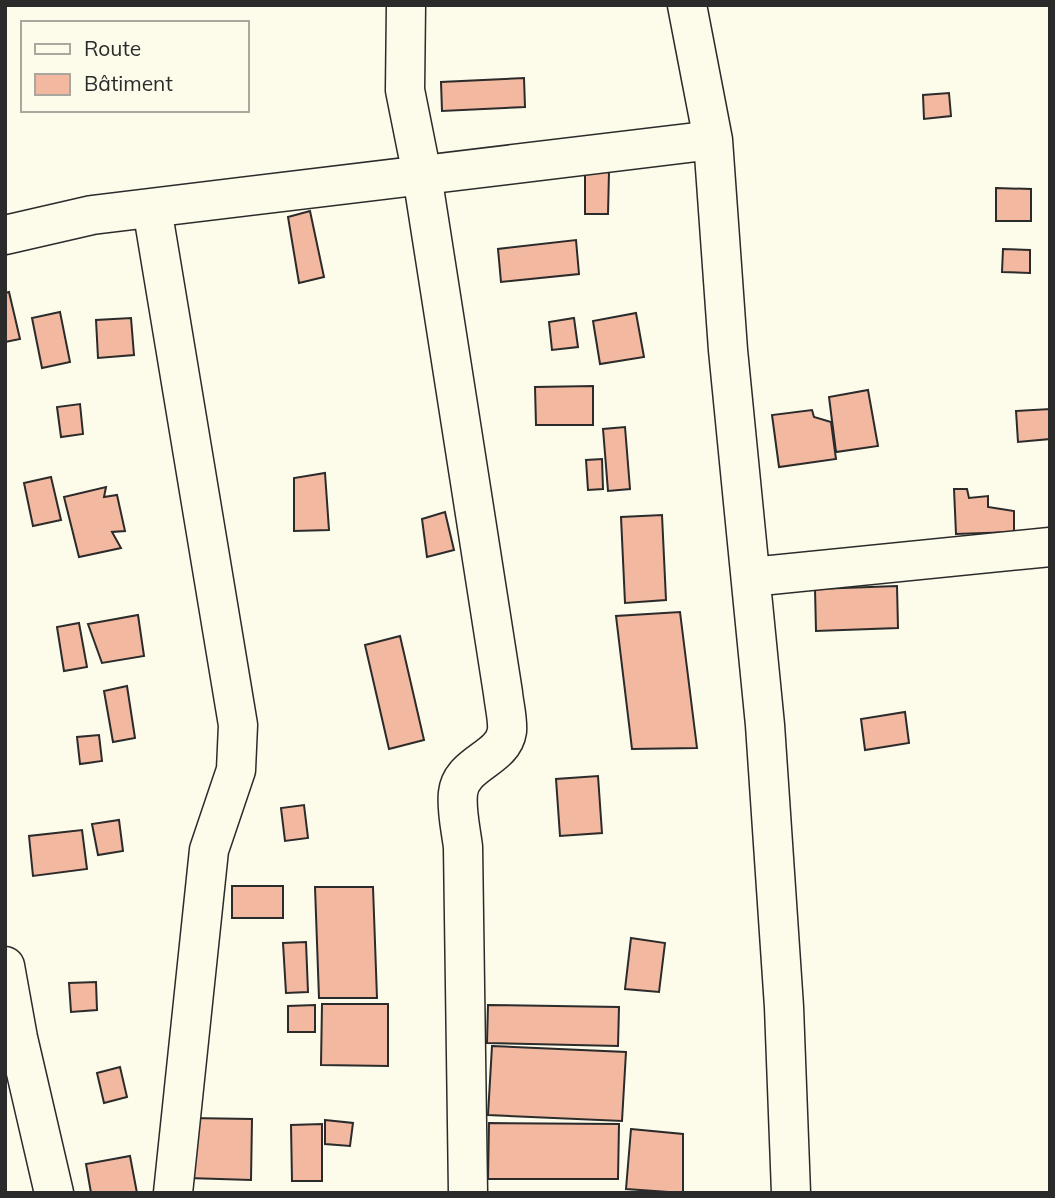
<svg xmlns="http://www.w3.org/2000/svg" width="1055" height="1198" font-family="Mulish,sans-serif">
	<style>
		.building { fill: #f2b8a0; stroke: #2b2b2b; stroke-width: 2 }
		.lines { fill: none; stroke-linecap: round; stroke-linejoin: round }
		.minor-casing { stroke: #2b2b2b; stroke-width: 41 }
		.minor { stroke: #fdfbea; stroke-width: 38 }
	</style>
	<rect width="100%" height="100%" fill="#fdfbea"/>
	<path class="building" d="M 524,78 L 525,107 L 442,111 L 441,82 Z
		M 949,93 L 951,116 L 924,119 L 923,95 Z
		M 585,171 L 609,172 L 608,214 L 585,214 Z
		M 996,188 L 1031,189 L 1031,221 L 996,221 Z
		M 310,211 L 324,277 L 299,283 L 288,217 Z
		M 576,240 L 579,274 L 501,282 L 498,249 Z
		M 1003,249 L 1030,250 L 1030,273 L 1002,272 Z
		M 9,292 L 20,339 L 5,342 L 5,293 Z
		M 60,312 L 70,362 L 42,368 L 32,318 Z
		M 636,313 L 644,357 L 600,364 L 593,321 Z
		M 131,318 L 134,355 L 98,358 L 96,320 Z
		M 574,318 L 578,347 L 552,350 L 549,322 Z
		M 593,386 L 593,425 L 536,425 L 535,387 Z
		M 868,390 L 878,446 L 836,452 L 829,397 Z
		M 80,404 L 83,434 L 61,437 L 57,407 Z
		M 1050,409 L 1050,439 L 1018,442 L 1016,411 Z
		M 812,410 L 814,417 L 831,422 L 836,459 L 779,467 L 772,415 Z
		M 625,427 L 630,489 L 608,491 L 603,429 Z
		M 602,459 L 603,489 L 588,490 L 586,460 Z
		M 325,473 L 329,530 L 294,531 L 294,478 Z
		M 51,477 L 61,520 L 33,526 L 24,483 Z
		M 106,487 L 104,497 L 117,495 L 125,531 L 112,532 L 121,548 L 79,557 L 64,497 Z
		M 954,489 L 967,489 L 969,498 L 988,496 L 988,507 L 1014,511 L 1014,532 L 956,534 Z
		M 445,512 L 454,550 L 427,557 L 422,519 Z
		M 662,515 L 666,600 L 625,603 L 621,517 Z
		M 897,586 L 898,628 L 816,631 L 815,589 Z
		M 680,612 L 697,748 L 632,749 L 616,616 Z
		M 138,615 L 144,656 L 102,663 L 88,624 Z
		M 79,623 L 87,667 L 64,671 L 57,627 Z
		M 400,636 L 424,740 L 389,749 L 365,645 Z
		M 127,686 L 135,738 L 113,742 L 104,691 Z
		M 905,712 L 909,743 L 865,750 L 861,719 Z
		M 99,735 L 102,761 L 80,764 L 77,737 Z
		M 598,776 L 602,833 L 560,836 L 556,779 Z
		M 304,805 L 308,838 L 285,841 L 281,808 Z
		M 119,820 L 123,851 L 98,855 L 92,824 Z
		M 82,830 L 87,869 L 33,876 L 29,836 Z
		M 232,886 L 283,886 L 283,918 L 232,918 Z
		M 315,887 L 373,887 L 377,998 L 319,998 Z
		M 631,938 L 665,943 L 659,992 L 625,989 Z
		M 306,942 L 308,992 L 286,993 L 283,943 Z
		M 96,982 L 97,1010 L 71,1012 L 69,983 Z
		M 322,1004 L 388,1004 L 388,1066 L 321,1065 Z
		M 315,1005 L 315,1032 L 288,1032 L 288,1006 Z
		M 488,1005 L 619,1007 L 618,1046 L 487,1043 Z
		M 492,1046 L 626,1052 L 622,1121 L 488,1115 Z
		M 120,1067 L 127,1097 L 104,1103 L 97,1073 Z
		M 189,1118 L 252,1119 L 251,1180 L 188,1178 Z
		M 325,1120 L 353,1123 L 350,1146 L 325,1144 Z
		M 489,1123 L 619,1124 L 618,1179 L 488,1179 Z
		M 322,1124 L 322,1181 L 292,1181 L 291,1125 Z
		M 631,1129 L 683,1134 L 683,1193 L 626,1189 Z
		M 130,1156 L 137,1193 L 91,1193 L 86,1164 Z"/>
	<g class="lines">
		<g class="minor-casing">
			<path id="minor" d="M 406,5 L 405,90 L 422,175 L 503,693 C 504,704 508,719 507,731 C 503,759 461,763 458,793 C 456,810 461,830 463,847 L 468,1193
				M 687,5 L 713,140 L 728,350 L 765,725 L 784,1007 L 791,1193
				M 152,208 L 238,725 L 236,770 L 209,850 L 173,1193
				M 5,235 L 92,215 L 713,140
				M 751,577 L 1050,547
				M 5,966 L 18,1038 L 54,1193"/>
		</g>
		<use href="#minor" class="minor"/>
	</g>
	<rect width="1055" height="1198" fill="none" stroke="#2b2b2b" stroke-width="14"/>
	<rect x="21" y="21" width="228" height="91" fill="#fdfbea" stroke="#a9a89e" stroke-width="2"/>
	<rect x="35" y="44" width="35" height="10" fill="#fdfbea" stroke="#a9a89e" stroke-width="2"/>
	<text x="84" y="56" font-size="21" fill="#2b2b2b">Route</text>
	<rect x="35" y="74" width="35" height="21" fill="#f2b8a0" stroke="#a9a89e" stroke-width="2"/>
	<text x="84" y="91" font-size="21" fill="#2b2b2b">Bâtiment</text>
</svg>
